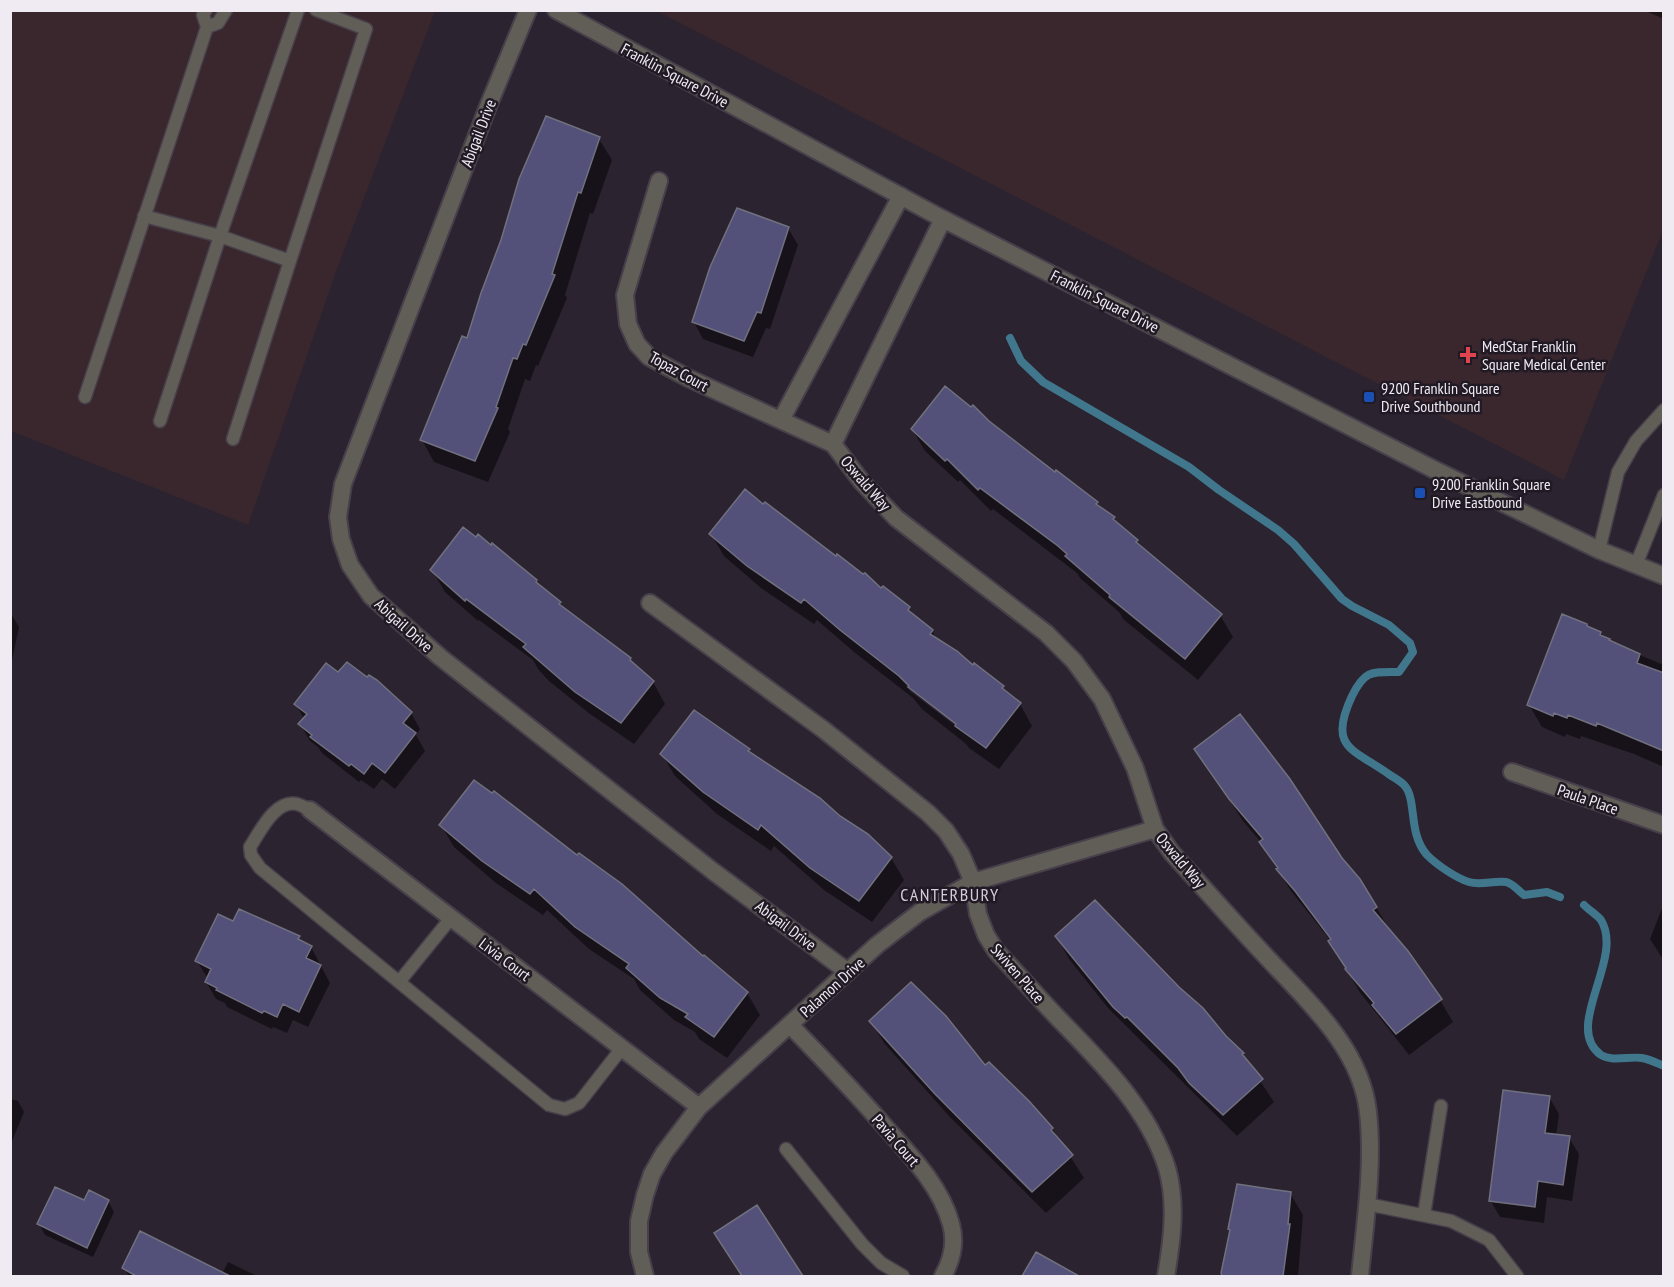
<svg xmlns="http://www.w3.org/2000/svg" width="1674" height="1287" font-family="'PT Sans Narrow',sans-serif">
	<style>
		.medical { fill: #3a272e }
		.shadow { fill: #0007; fill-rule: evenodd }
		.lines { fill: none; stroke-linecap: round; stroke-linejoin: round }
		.stream { stroke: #40778d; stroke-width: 8 }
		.building { fill: #535079; stroke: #71707f; stroke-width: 1.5 }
		.service-casing { stroke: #473f4a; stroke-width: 15 }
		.minor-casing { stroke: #473f4a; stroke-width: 20 }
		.tertiary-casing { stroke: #473f4a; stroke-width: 20 }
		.service { stroke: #615e58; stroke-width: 12 }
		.minor { stroke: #615e58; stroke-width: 16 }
		.tertiary { stroke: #615e58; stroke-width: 16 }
		.health-dot { fill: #e0444e; stroke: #211a25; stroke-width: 2 }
		.transit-dot { fill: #1a4fb4; stroke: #211a25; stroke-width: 2 }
		.labels { text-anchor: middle; stroke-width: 5; stroke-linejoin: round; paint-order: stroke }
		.street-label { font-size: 16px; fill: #f0ebf3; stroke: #211a25 }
		.poi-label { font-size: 16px; fill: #f0ebf3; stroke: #211a25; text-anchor: start }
		.neighbourhood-label { font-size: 18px; letter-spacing: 1.5px; fill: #d5cbdb; stroke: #211a25 }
	</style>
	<rect width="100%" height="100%" fill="#2b232f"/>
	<path class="medical" d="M 10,11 L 435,11 L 337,269 L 248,525 L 11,431 Z
		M 657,11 L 1663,11 L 1663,230 L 1564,480 Z"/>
	<path class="shadow" d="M 1643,10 L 1664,10 L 1664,19 Z
		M 599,139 L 612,160 L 593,214 L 590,213 L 565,295 L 567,298 L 538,366 L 536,365 L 530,381 L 525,379 L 508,429 L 510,432 L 488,482 L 434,462 L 422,440 L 468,340 Z
		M 788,228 L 798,245 L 770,329 L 766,328 L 753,357 L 703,339 L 694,322 Z
		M 988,422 L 1097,503 L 1099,508 L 1114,518 L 1118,525 L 1137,541 L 1141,549 L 1220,615 L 1233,637 L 1198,680 L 1123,619 L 1120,613 L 1080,578 L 1077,573 L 993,509 L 991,511 L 960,480 L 958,482 L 925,451 L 912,429 Z
		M 711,534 L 881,590 L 883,588 L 909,608 L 913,615 L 932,631 L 937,640 L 1003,687 L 1007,694 L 1020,704 L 1032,726 L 999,769 L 969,748 L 966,744 L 922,709 L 913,698 L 854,652 L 817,620 L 814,624 L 761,588 L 724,556 ZM 907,685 L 963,728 L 961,730 L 911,692 L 906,686 Z
		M 432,570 L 536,581 L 539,586 L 560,603 L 565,610 L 630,659 L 633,664 L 653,682 L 665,704 L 634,744 L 590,714 L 549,681 L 538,669 L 533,660 L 479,620 L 478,621 L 445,592 Z
		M 10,612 L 19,627 L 11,665 L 10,665 Z
		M 1586,625 L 1589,629 L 1600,633 L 1610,643 L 1664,665 L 1664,767 L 1634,754 L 1581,736 L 1580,739 L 1566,734 L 1565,737 L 1542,727 L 1529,705 Z
		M 338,675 L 411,713 L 420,729 L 416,735 L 425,751 L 395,789 L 382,779 L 374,789 L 361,780 L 359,782 L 322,753 L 318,747 L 310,741 L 300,724 L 304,719 L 296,704 Z
		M 1196,749 L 1376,907 L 1389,929 L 1440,1000 L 1453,1022 L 1409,1055 L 1359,991 L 1331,941 L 1291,891 L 1260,841 L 1243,821 Z
		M 749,750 L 752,755 L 891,858 L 904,880 L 872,922 L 824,890 L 774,846 L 771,851 L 717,814 L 675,776 L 662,754 Z
		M 441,825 L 703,959 L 704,957 L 747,993 L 760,1015 L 727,1058 L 699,1039 L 695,1032 L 674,1020 L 640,990 L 634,979 L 589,949 L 547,910 L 543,915 L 496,883 L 454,847 Z
		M 1664,903 L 1664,961 L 1650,939 Z
		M 234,923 L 299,937 L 302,942 L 311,947 L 330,983 L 308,1027 L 293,1020 L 287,1033 L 273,1027 L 272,1029 L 227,1007 L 225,1003 L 216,999 L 206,982 L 208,979 L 197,961 Z
		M 1057,937 L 1224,1037 L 1242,1054 L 1274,1102 L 1237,1136 L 1108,1008 L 1069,959 Z
		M 871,1021 L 985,1067 L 1052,1128 L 1084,1178 L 1046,1213 L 949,1116 L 884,1043 Z
		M 1549,1097 L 1559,1114 L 1556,1136 L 1569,1138 L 1579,1154 L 1572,1201 L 1547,1197 L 1544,1223 L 1500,1217 L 1490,1200 Z
		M 10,1099 L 18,1101 L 24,1112 L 10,1146 Z
		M 1290,1193 L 1303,1215 L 1298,1276 L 1222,1276 L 1231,1232 L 1229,1229 Z
		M 108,1201 L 114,1212 L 93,1257 L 45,1235 L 39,1224 L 85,1202 Z
		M 757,1207 L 801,1276 L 743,1276 L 725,1250 Z
		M 1037,1254 L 1076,1276 L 1023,1276 Z
		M 228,1262 L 257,1276 L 129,1276 L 124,1267 L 222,1274 Z"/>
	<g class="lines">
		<path class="stream" d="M 1010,338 L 1021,361 L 1043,382 L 1189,467 L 1219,490 L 1278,530 L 1294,544 L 1342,599 L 1352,606 L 1389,625 L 1410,643 L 1413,652 L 1399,672 C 1371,672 1365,670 1352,696 C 1327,749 1354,749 1390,775 C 1395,778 1402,782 1405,786 C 1417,801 1408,834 1427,855 C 1437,865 1456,878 1469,882 C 1481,886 1494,880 1506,882 C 1512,883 1519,891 1524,895 L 1547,892 L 1560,897
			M 1584,905 C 1589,910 1597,915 1601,920 C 1625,959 1562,1027 1601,1055 C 1612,1062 1630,1056 1642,1058 C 1649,1059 1657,1063 1664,1066"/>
	</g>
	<path class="building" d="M 546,116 L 600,137 L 581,193 L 578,192 L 552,274 L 555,275 L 526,345 L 523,344 L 517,359 L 513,358 L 496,407 L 498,408 L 475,461 L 420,440 L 462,336 L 467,338 L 481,293 L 501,240 L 519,179 Z
		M 737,208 L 789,227 L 761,313 L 757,312 L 744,341 L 692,322 L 710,267 Z
		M 945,386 L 971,407 L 973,405 L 989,421 L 1055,472 L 1056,470 L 1098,502 L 1096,504 L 1115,517 L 1113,519 L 1138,540 L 1136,542 L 1222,614 L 1185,659 L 1109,597 L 1110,595 L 1065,556 L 1067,554 L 1058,546 L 980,488 L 978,490 L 947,459 L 945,461 L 911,429 Z
		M 745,489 L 763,504 L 765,502 L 836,556 L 837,554 L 863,574 L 865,573 L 881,588 L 883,586 L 910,607 L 908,610 L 933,630 L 930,634 L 957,651 L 973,665 L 974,663 L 1004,686 L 1002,688 L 1021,703 L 986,748 L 955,726 L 956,724 L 908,687 L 909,686 L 899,676 L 840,630 L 804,599 L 801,603 L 747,566 L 709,534 Z
		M 463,527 L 476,537 L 478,534 L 491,545 L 492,543 L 537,580 L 536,582 L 561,602 L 559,604 L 631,658 L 630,660 L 654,681 L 621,723 L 575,692 L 523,647 L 526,644 L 466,599 L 465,601 L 430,570 Z
		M 1562,614 L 1587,624 L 1587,626 L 1601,632 L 1600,635 L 1610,639 L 1609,640 L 1640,654 L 1637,663 L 1664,673 L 1664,751 L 1597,723 L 1596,726 L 1568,715 L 1567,718 L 1554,713 L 1553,716 L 1527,705 Z
		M 347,662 L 367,677 L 369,675 L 377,680 L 412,712 L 403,723 L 416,733 L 385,773 L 372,763 L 364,774 L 351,764 L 349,766 L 310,737 L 312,735 L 298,724 L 307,714 L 294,704 L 326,663 L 338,672 Z
		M 694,710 L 750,749 L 748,751 L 820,798 L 840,816 L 868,834 L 892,857 L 859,901 L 810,868 L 761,825 L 758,830 L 703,792 L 660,754 Z
		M 1240,714 L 1290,779 L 1342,858 L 1360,879 L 1377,907 L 1373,910 L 1408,951 L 1442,999 L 1396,1034 L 1372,1005 L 1374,1003 L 1345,969 L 1346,968 L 1328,941 L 1331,939 L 1295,891 L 1276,869 L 1278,868 L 1259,842 L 1263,839 L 1229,799 L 1194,749 Z
		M 474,780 L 492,793 L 494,791 L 577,855 L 579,853 L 622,884 L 703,956 L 704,955 L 748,992 L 714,1037 L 685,1017 L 688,1014 L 660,998 L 626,968 L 629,964 L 575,927 L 534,889 L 530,894 L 482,861 L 439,825 Z
		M 1095,900 L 1179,987 L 1203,1008 L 1226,1036 L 1244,1053 L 1242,1054 L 1263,1079 L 1223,1115 L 1189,1083 L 1178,1068 L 1127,1017 L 1125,1018 L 1113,1007 L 1055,936 Z
		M 239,909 L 300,936 L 298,939 L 312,946 L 306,958 L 321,965 L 299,1012 L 283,1004 L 277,1017 L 264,1011 L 262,1013 L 216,990 L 217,988 L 205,982 L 211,969 L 195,961 L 218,914 L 233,921 Z
		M 911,982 L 946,1016 L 985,1065 L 989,1062 L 1029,1101 L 1053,1128 L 1051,1130 L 1073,1155 L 1032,1192 L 935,1094 L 869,1021 Z
		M 1503,1090 L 1550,1096 L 1545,1133 L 1570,1136 L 1563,1185 L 1538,1181 L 1535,1207 L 1489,1201 Z
		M 1237,1184 L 1291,1192 L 1288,1224 L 1290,1224 L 1283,1276 L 1222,1276 L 1221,1273 L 1230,1230 L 1228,1229 Z
		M 55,1187 L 84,1200 L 89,1190 L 109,1200 L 87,1248 L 37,1224 Z
		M 757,1205 L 803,1276 L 742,1276 L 714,1233 Z
		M 140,1231 L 230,1276 L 136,1276 L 122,1268 Z
		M 1036,1252 L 1079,1276 L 1022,1276 Z"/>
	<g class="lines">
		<g class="service-casing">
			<path id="service" d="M 206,10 L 203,15 L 207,27 L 218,23 L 226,10
				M 144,216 L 220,236 L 290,261 L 366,29 L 316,10
				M 85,397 L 207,27
				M 160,421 L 220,236 L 298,10
				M 233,439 L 290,261
				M 1599,550 L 1618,472 L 1636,441 L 1664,410
				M 1636,565 L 1664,495
				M 310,810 C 306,808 301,805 297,804 C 275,799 260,832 250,847 L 251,855 L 260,868 L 549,1105 L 565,1109 L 579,1103 L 622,1048
				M 399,982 L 451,918
				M 786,1149 L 862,1244 L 881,1263 L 903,1276
				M 1367,1204 L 1451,1221 L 1489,1240 L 1517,1276
				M 1424,1215 L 1441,1106"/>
		</g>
		<g class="minor-casing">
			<path id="minor" d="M 528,10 L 489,104 L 343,484 L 338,517 L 341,539 L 350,565 L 371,596 L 440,657 L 714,872 L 848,972
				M 659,181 L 625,295 L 628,324 L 637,344 L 649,357 L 688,378 L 833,444 L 862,482 L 896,518 L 1046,633 L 1074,661 L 1102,699 L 1135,768 L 1155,829 L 1172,853 C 1202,886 1231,919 1261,951 C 1303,997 1361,1046 1368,1112 C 1374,1166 1365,1223 1360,1276
				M 781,420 L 901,196
				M 833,444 L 943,219
				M 650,603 L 824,730 L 928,813 L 946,831 L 961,854 L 973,882 L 978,914 L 986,935 L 996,951 C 1017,973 1037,996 1058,1018 C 1100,1061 1148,1108 1167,1168 C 1177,1203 1172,1241 1166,1276
				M 1512,772 L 1664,825
				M 310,810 L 699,1107
				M 790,1025 C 823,1059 856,1093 887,1129 C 912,1157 941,1187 951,1224 C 956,1242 952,1260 943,1276
				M 645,1276 L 639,1252 L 639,1221 L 645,1195 L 652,1174 L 664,1153 L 699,1107 L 877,945 L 920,912 L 973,882 L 1155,829"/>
		</g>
		<g class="tertiary-casing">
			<path id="tertiary" d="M 556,10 L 943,219 L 1433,469 L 1599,550 L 1664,576"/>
		</g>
		<use href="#service" class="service"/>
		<use href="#minor" class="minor"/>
		<use href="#tertiary" class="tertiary"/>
	</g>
	<path class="health-dot" d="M1465 346h6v6h6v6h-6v6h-6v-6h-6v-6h6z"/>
	<g class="transit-dot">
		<rect x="1363" y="391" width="12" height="12" rx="3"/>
		<rect x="1414" y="487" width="12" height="12" rx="3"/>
	</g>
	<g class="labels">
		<g class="street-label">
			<text transform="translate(675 75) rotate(28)" y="6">Franklin Square Drive</text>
			<text transform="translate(478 133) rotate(-69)" y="6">Abigail Drive</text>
			<text transform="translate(1105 301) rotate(27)" y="6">Franklin Square Drive</text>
			<text transform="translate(679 371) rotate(29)" y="6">Topaz Court</text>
			<text transform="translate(866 483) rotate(49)" y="6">Oswald Way</text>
			<text transform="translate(404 625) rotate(42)" y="6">Abigail Drive</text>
			<text transform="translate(1588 799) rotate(19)" y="6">Paula Place</text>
			<text transform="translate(1181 860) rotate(50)" y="6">Oswald Way</text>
			<text transform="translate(786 925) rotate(37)" y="6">Abigail Drive</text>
			<text transform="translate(505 959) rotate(37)" y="6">Livia Court</text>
			<text transform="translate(1018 973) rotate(49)" y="6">Swiven Place</text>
			<text transform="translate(832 987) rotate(-42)" y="6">Palamon Drive</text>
			<text transform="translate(896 1140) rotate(49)" y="6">Pavia Court</text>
		</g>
		<g class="poi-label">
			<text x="1482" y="352">MedStar Franklin<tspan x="1482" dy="18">Square Medical Center</tspan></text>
			<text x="1381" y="394">9200 Franklin Square<tspan x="1381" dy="18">Drive Southbound</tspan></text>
			<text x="1432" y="490">9200 Franklin Square<tspan x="1432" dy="18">Drive Eastbound</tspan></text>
		</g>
		<g class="neighbourhood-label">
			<text x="950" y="901">CANTERBURY</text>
		</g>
	</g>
	<rect width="1674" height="1287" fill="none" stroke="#f0ebf3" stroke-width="24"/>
</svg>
